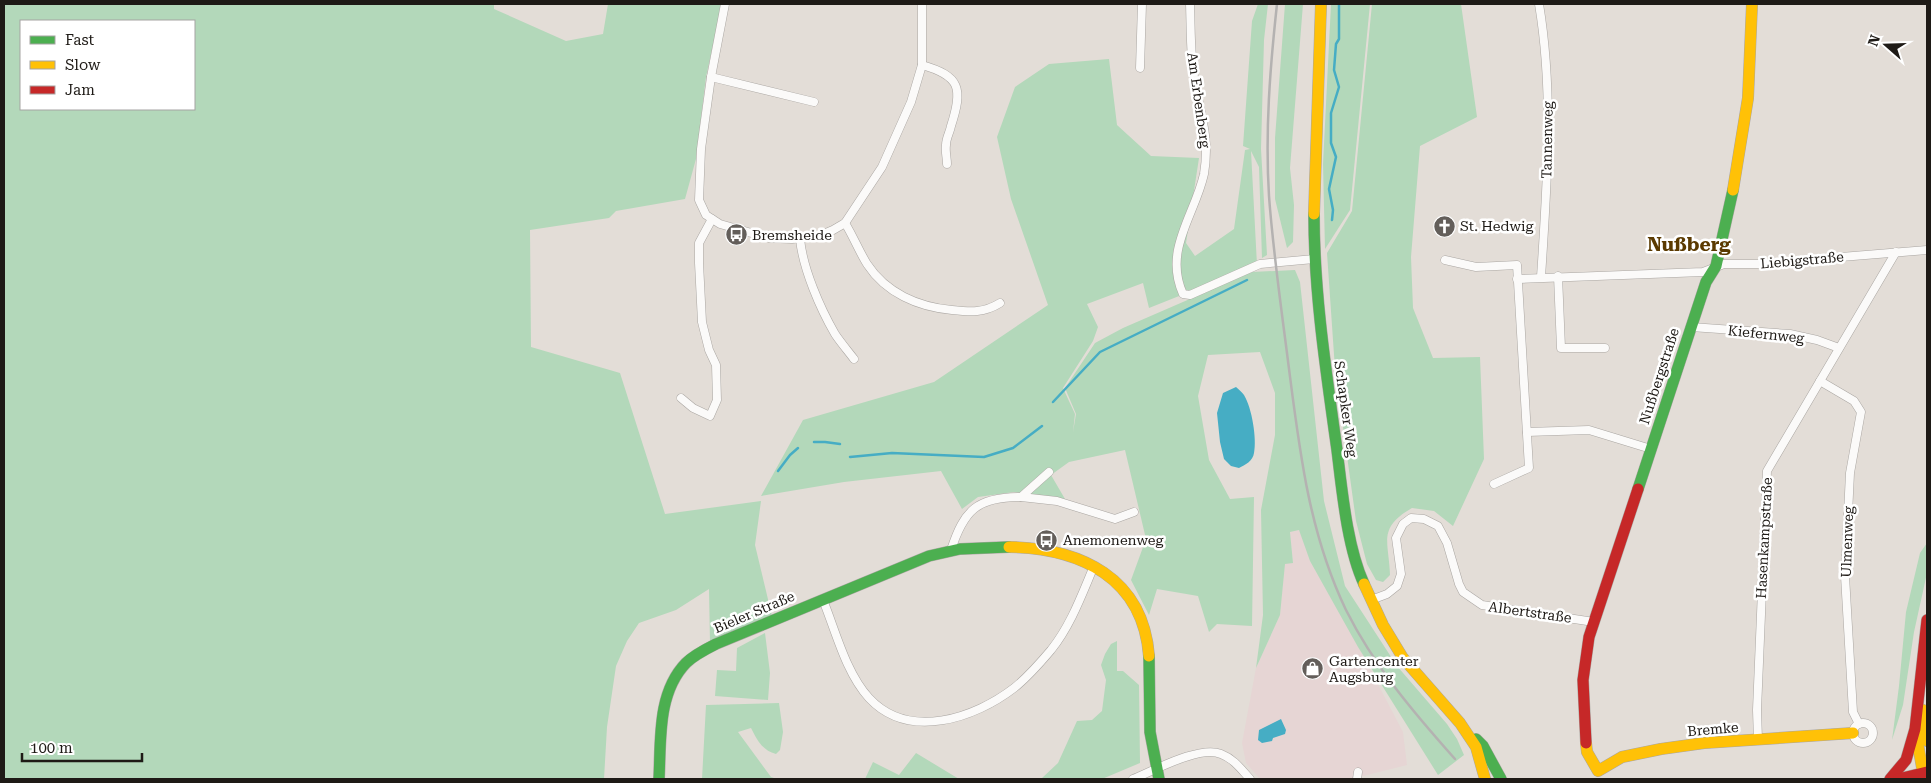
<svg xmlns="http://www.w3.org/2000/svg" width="1931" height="783" font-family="'Roboto Serif',serif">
<rect width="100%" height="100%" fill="#e3ddd7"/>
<!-- commercial -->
<polygon fill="#e6d5d4" points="1300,530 1310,561 1348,627 1403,732 1407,765 1351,779 1260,779 1246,763 1242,743 1256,668 1280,615 1285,563 1293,562 1290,532"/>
<!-- green -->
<g fill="#b3d8ba" fill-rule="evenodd">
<path d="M4,4H494V9L566,41L603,34L608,4H722L706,77L696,159L685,199L616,211L609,218L530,230L531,347L620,373L665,514L761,501L755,545L772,616L710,643L709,589L676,610L639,623L627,641L616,666L607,727L604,779H4ZM21,21H194V109H21Z"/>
<polygon points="1258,4 1268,4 1264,40 1261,149 1267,255 1262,258 1259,167 1251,151 1257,265 1149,308 1143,283 1087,304 1098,327 1093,341 1063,388 1075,414 1073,432 1076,414 1065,388 1095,343 1123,328 1252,272 1295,270 1300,282 1324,501 1345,586 1397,666 1447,724 1457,739 1464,755 1438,775 1358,647 1310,561 1299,530 1290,532 1293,563 1285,564 1280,615 1256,668 1263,615 1261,510 1275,435 1275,393 1260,352 1208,355 1198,396 1209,460 1230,499 1254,497 1252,626 1217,624 1209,632 1198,596 1157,589 1149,615 1131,580 1146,539 1125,450 1069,462 1051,475 1065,499 1014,492 978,497 962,509 941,471 844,482 761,496 803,420 934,382 1048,305 1011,199 997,137 1015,87 1049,64 1109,59 1117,125 1151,156 1199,158 1186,243 1195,256 1234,229 1245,150 1250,149 1243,146 1252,21"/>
<polygon points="1285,4 1303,4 1290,168 1294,205 1293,242 1287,248 1275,199 1275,138"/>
<polygon points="1331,4 1370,4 1350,210 1325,249 1323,164"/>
<path d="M1372,4H1461L1477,117L1420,146L1411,257L1413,308L1433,358L1480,357L1484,459L1453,526L1434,511L1412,508C1377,528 1389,542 1390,575L1383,582L1376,580L1367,564L1356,521L1335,369L1327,253L1352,211Z"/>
<polygon points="1927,543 1927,573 1914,632 1903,705 1892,740 1899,686 1906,612 1920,553"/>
<polygon points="765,633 770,673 768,700 715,696 717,670 736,671 737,648"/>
<polygon points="1117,641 1117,671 1123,671 1139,685 1140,763 1102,779 1041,779 1058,763 1077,721 1092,720 1102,711 1106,680 1101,665 1105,654 1111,644"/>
<path d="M779,703L783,732L780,750L776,754C762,750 757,740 751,728L738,732L771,777L777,779H702L706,705Z"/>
<polygon points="916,753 959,779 865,779 873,762 899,775"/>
</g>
<!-- water -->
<g fill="#46adc4">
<path d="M1236,387C1239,390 1242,392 1244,395C1252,408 1257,439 1254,453C1253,461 1245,465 1239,468L1231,466L1224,459L1220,442L1217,413L1223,393Z"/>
<polygon points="1281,719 1286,730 1285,734 1273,738 1272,741 1262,743 1258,740 1259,730"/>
</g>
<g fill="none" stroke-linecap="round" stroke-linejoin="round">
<!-- stream -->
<g stroke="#46adc4" stroke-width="2.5">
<polyline points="1332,220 1333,210 1329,189 1336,157 1331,143 1331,113 1339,87 1334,70 1336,44 1339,39 1339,4"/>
<polyline points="1053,402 1100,352 1247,280"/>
<polyline points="814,442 825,442 840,444"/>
<polyline points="850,457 892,453 984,457 1013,448 1042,426"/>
<polyline points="778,471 790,455 798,448"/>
</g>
<defs>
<g id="street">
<polyline points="725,4 711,77 701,149 699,200 706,215 720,224 769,238 792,239 819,236 833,230 845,223 882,167 911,102 922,65 922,4"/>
<path d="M1190,4C1191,30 1190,57 1195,83C1201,116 1210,139 1204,174C1195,215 1163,250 1183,294L1190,295L1260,264L1314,259"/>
<path d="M1539,4C1554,94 1547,186 1541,277"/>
<path d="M922,65C961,76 963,89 951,126C950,132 946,138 946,145C945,151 947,158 947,164"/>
<polyline points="1140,68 1142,4"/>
<polyline points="711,77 814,102"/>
<path d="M845,223C853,236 859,251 867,264C886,293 918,307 952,310C971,312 984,313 1000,303"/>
<path d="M800,239C803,269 820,308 835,334C841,343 848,351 854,359"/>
<polyline points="1445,260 1476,267 1517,265 1529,468 1494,484"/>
<polyline points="1558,276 1561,348 1605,348"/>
<polyline points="1517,279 1703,272 1724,264 1781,264 1841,257 1927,250"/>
<polyline points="1691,327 1790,334 1817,340 1839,348"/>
<polyline points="1820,381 1854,401 1861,412 1850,473 1845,576 1853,712 1859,724"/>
<polyline points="681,398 693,408 710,416 717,400 716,365 709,350 702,322 699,263 699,243 712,219"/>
<polyline points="1527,432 1589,430 1651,449"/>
<polyline points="1021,497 1057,501 1115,519 1134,512"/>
<path d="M951,550C964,510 977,497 1021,497L1049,472"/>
<path d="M823,600C836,632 846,673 869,698C909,741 975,718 1014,688C1028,677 1040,663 1051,650C1071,625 1082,594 1094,566"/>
<polyline points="1371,600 1387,594 1397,586 1401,574 1396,538 1403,524 1411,518 1424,519 1438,526 1447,543 1459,584 1463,592 1482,605 1594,622"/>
<circle cx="1863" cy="733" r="10"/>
<polyline points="1758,740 1757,710 1767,471 1896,252"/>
<path d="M1133,779C1153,771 1200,745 1221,754C1234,759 1241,769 1250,779"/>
<polyline points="1357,779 1358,772"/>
</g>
<g id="fast">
<path d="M1314,214C1314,293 1326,371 1337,450C1342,490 1347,547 1364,584"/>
<polyline points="1638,489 1706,282 1716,266 1733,190"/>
<polyline points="1149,656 1150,732 1159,779"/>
<polyline points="1476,739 1483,746 1501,779"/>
<path d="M659,779C661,740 657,693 686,663C694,655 706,649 716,644L929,556L960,549L1009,547"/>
</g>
<g id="slow">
<polyline points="1733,190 1748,98 1752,4"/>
<polyline points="1314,214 1321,4"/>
<path d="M1009,547C1081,548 1143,578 1149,656"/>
<polyline points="1364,584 1383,625 1403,658 1460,723 1476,747 1485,779"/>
<polyline points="1923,710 1927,741"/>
<polyline points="1916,733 1924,779"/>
<polyline points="1586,743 1587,752 1598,771 1622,757 1661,749 1704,743 1853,733"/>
</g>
<g id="jam">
<polyline points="1586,743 1583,680 1589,637 1638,489"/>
<polyline points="1890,779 1906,760 1915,729 1927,620"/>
<polyline points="1898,779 1927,772"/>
</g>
</defs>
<!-- street casing -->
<use href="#street" stroke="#aaa6a2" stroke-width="9"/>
<!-- fast casing -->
<use href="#fast" stroke="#aaa6a2" stroke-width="12"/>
<!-- slow casing -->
<use href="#slow" stroke="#aaa6a2" stroke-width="12"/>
<!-- jam casing -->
<use href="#jam" stroke="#aaa6a2" stroke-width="12"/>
<!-- street -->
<use href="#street" stroke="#fbfaf9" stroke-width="8"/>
<!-- fast -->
<use href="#fast" stroke="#4caf50" stroke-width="11"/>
<!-- slow -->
<use href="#slow" stroke="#ffc107" stroke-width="11"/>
<!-- jam -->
<use href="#jam" stroke="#c62828" stroke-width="11"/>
<!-- rail -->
<path stroke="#b4b2b1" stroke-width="2.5" d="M1277,4C1270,68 1265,131 1269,196C1273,251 1281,306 1288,361C1299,446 1308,531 1346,610C1374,666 1414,713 1455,759"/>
</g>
<!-- icons -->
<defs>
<symbol id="church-disc" viewBox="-11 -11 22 22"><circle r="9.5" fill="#635e5a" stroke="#fff"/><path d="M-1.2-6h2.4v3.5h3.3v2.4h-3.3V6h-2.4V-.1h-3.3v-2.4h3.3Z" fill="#fff"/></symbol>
<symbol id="bus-disc" viewBox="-11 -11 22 22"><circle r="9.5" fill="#635e5a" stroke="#fff"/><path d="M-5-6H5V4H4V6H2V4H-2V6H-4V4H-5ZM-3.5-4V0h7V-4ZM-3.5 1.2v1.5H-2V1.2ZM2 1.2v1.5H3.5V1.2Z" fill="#fff"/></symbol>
<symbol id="shop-disc" viewBox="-11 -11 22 22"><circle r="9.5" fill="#635e5a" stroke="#fff"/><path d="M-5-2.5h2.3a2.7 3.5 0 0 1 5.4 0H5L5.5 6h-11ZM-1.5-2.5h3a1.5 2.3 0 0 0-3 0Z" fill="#fff"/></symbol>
</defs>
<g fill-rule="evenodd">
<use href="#church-disc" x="1432" y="214" width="25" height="25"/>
<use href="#bus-disc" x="724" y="222" width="25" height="25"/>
<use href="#bus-disc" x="1034" y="528" width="25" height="25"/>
<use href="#shop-disc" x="1300" y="656" width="25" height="25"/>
</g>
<g text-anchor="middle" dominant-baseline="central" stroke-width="5" stroke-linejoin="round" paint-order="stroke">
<!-- street labels -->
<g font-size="14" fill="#1e1a16" stroke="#fff">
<text transform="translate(1199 100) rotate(82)">Am Erbenberg</text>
<text transform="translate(1547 140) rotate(-89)">Tannenweg</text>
<text transform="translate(1802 260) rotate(-5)">Liebigstraße</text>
<text transform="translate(1766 334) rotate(6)">Kiefernweg</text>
<text transform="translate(1659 376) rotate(-72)">Nußbergstraße</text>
<text transform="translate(1346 409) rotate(82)">Schapker Weg</text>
<text transform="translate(1764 538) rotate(-87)">Hasenkampstraße</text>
<text transform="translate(1847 542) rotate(-88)">Ulmenweg</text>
<text transform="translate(754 612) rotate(-23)">Bieler Straße</text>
<text transform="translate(1530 612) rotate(8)">Albertstraße</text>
<text transform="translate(1713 729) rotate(-5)">Bremke</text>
</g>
<!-- poi labels -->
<g font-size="14" fill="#1e1a16" stroke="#fff" text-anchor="start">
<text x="1460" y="226">St. Hedwig</text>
<text x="752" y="235">Bremsheide</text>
<text x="1063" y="540">Anemonenweg</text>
<text x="1329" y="661">Gartencenter<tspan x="1329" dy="16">Augsburg</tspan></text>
</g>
<!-- district labels -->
<g font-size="19" font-weight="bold" fill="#5b3a01" stroke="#fff">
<text x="1689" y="244">Nußberg</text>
</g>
</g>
<!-- border -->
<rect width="1931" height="783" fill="none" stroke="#1e1a16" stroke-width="10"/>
<!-- legend -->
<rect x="20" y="20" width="175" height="90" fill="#ffffff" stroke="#a5a3a2"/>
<rect x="30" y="36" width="25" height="8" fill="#4caf50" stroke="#a5a3a2"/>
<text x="65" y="45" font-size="15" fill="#1e1a16">Fast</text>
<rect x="30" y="61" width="25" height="8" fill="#ffc107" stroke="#a5a3a2"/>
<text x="65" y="70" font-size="15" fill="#1e1a16">Slow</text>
<rect x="30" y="86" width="25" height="8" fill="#c62828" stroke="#a5a3a2"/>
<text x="65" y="95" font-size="15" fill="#1e1a16">Jam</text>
<!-- north arrow -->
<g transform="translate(1886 45) rotate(290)" stroke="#ffffff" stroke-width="4" paint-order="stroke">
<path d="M0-4L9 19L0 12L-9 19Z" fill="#1e1a16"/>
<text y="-8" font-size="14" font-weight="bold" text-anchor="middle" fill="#1e1a16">N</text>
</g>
<!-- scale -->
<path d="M22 753v8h120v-8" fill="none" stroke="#1e1a16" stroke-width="2.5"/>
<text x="30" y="753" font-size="15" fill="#1e1a16" stroke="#ffffff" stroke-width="4" paint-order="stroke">100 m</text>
</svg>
